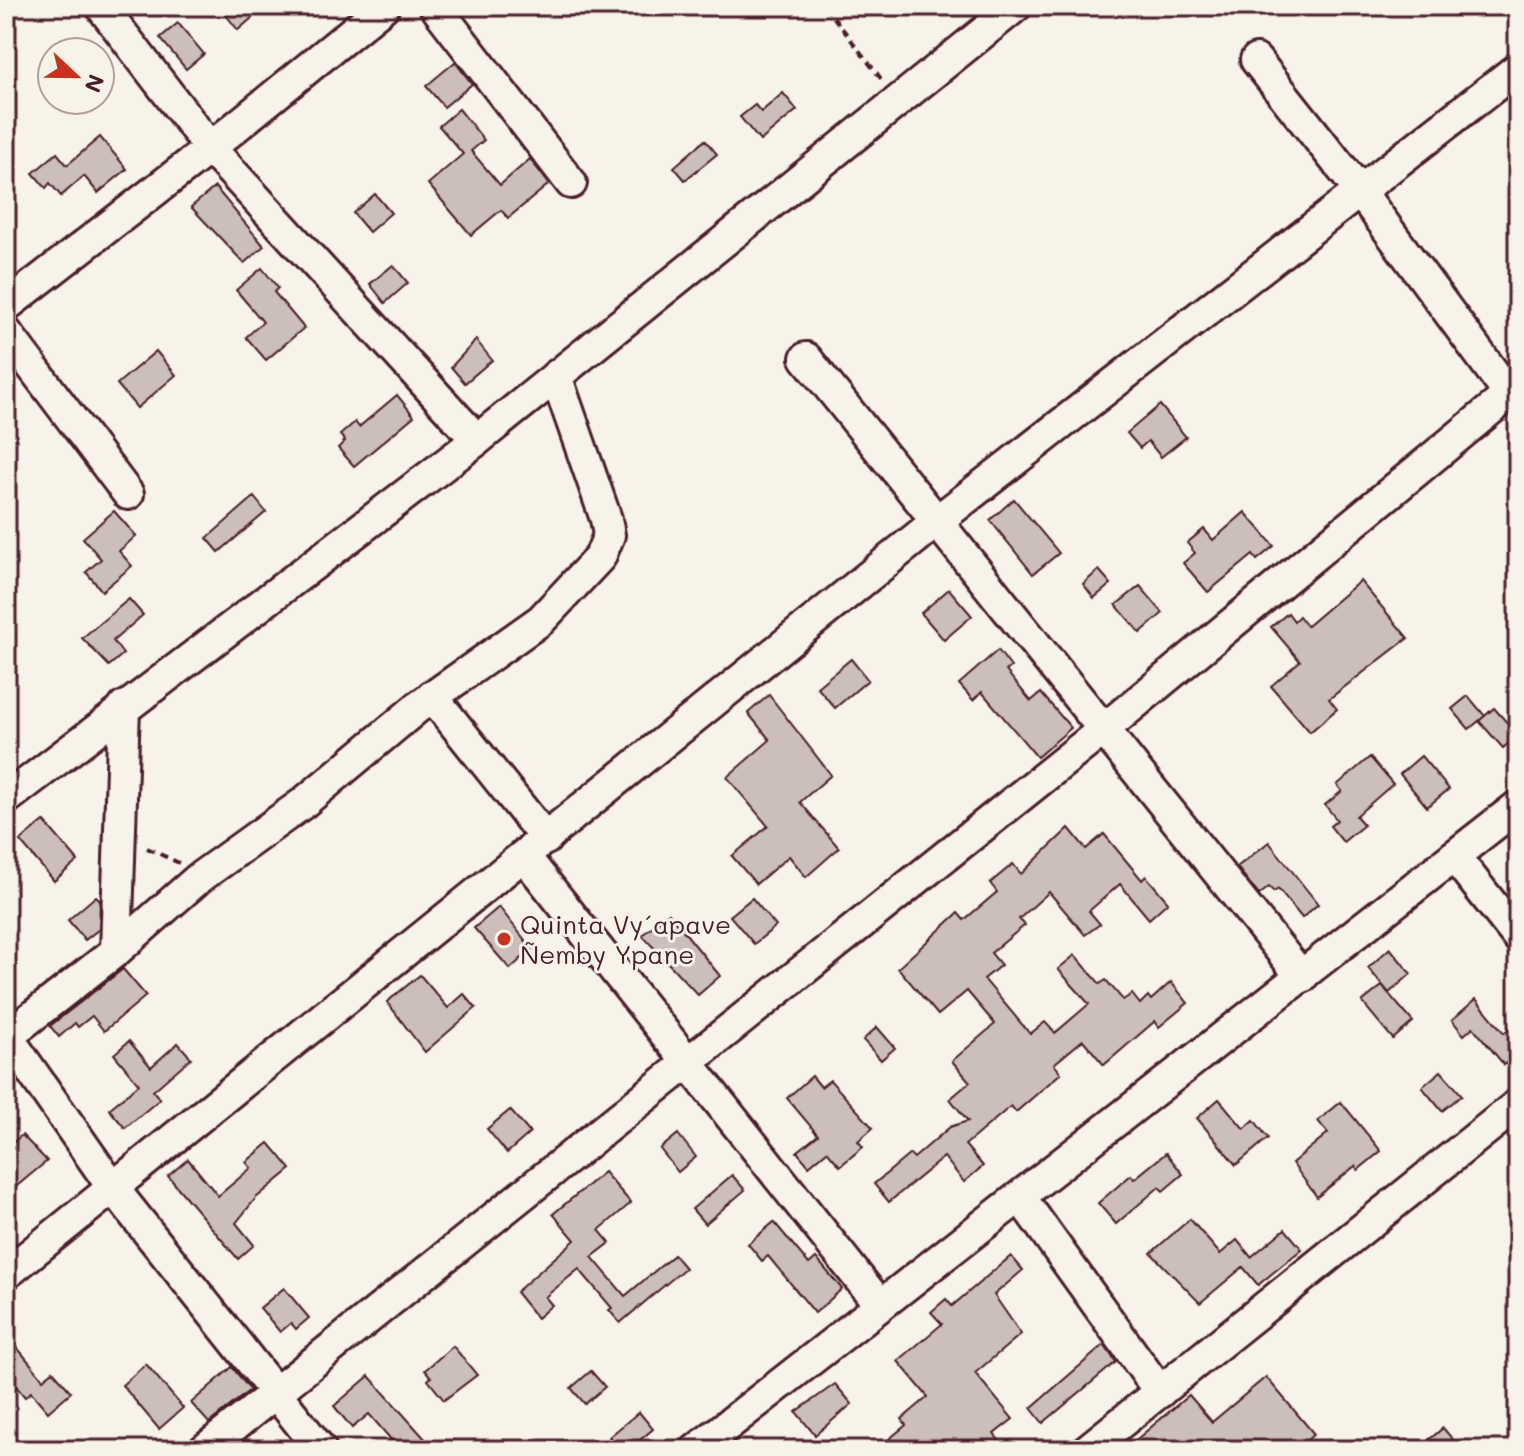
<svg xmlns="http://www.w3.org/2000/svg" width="1524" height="1456" font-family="Mali,sans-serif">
<rect width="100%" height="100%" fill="#f7f3e8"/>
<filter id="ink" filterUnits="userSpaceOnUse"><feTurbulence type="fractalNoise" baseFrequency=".0125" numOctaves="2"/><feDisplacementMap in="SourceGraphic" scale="16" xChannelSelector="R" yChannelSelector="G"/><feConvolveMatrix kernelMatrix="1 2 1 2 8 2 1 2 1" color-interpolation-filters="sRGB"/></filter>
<g filter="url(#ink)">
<!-- building -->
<g fill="#ccbfb9" stroke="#4a1f2b" stroke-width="2">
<polygon points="237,6 266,6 238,30 226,15"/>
<polygon points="178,23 204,54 186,69 160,38"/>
<polygon points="455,62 472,84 444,107 426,86"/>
<polygon points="783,93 797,110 760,141 740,117 755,105 761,112"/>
<polygon points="459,109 484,140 471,151 500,185 530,159 549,184 508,218 501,210 471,235 428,184 463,154 439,126"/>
<polygon points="100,137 127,169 98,193 84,176 61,196 50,183 46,188 33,173 57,153 67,165"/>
<polygon points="705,140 717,154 685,180 674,167"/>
<polygon points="215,187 264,246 244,263 191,207"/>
<polygon points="375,194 391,213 369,232 353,213"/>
<polygon points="393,265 408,283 385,303 370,284"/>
<polygon points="262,268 278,288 274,292 304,328 266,360 246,337 263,322 236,290"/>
<polygon points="476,340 492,360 465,383 451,367"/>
<polygon points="156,351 176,375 137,408 117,384"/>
<polygon points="397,395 414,416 354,466 338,448 345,441 340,435 355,422 359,427"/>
<polygon points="1160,405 1186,437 1161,457 1148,441 1140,448 1127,433"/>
<polygon points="254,497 266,512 219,552 207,538"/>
<polygon points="1014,499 1059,553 1033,574 990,520"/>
<polygon points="114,511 136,536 119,551 132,566 102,591 86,572 101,559 83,538"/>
<polygon points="1245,512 1274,546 1257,560 1253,555 1208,592 1183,563 1195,553 1187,543 1204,529 1213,540"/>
<polygon points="1099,570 1111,584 1094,598 1083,584"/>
<polygon points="1360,581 1408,638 1329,699 1337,709 1310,732 1271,686 1300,661 1271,627 1288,613 1294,621 1299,616 1307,626"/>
<polygon points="1140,586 1163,613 1140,633 1116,605"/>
<polygon points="949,589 972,616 944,640 921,613"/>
<polygon points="129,599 143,615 113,641 123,654 109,666 82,638"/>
<polygon points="998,650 1011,667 1006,671 1031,701 1041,693 1071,728 1037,757 982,692 973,700 959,684"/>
<polygon points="851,659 868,680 835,708 817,687"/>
<polygon points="769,695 831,775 800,802 839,848 806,877 789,856 756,884 732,856 768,826 727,777 770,740 748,713"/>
<polygon points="1468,696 1485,716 1469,729 1452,709"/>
<polygon points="1494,708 1518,735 1503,748 1479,721"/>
<polygon points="1421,756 1449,789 1427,807 1400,774"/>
<polygon points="1370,757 1393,784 1356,816 1364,825 1343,842 1330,826 1337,820 1325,805 1342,791 1337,785"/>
<polygon points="44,821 78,861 54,881 20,841"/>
<polygon points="1069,828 1086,849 1104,834 1142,880 1146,876 1168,902 1149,919 1120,884 1089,911 1100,924 1085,935 1049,892 1019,919 1025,925 991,953 1001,965 984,979 1030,1034 1045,1022 1055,1033 1089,1004 1058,969 1075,955 1100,984 1106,980 1123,1000 1132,994 1140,1004 1148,996 1151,1000 1171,982 1188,1003 1159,1027 1155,1021 1104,1065 1083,1040 1054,1064 1061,1073 1016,1112 1011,1106 965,1145 983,1166 964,1182 944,1157 889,1202 874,1184 910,1154 914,1158 950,1127 968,1121 950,1099 970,1082 952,1061 995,1024 967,991 938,1015 898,968 958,913 964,920 997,892 990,883 1013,864 1021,874"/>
<polygon points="1269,842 1318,904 1302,918 1278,889 1274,892 1269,887 1259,895 1237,867"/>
<polygon points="96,896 100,900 99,929 85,940 68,920"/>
<polygon points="752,898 776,926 754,944 730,916"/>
<polygon points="499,907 532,949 510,969 474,928"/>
<polygon points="669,913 720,976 698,995 642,935"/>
<polygon points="1390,948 1411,974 1389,993 1368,968"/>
<polygon points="123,969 146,996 104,1031 92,1016 78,1027 75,1023 59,1037 50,1026"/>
<polygon points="420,975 448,1008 464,994 476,1008 425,1052 387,1002"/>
<polygon points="1382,986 1413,1022 1393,1039 1362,1002"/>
<polygon points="1476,999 1504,1033 1518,1021 1518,1053 1504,1065 1473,1027 1464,1035 1452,1020"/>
<polygon points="877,1027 895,1048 881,1060 863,1040"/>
<polygon points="129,1041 151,1067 178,1043 191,1058 153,1091 160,1099 125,1128 109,1109 139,1084 114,1054"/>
<polygon points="1441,1071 1462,1095 1442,1111 1422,1087"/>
<polygon points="812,1076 821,1087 830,1080 873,1128 858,1141 863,1147 840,1166 827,1151 809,1166 797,1152 818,1135 787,1098"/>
<polygon points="1219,1099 1244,1129 1254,1120 1268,1138 1236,1165 1197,1118"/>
<polygon points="1341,1102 1381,1151 1358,1170 1355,1166 1317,1197 1292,1163 1328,1133 1318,1121"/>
<polygon points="510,1110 530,1133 507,1153 487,1129"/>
<polygon points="678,1134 696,1157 678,1172 660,1149"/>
<polygon points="22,1135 47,1161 6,1195 6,1148"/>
<polygon points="269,1143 291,1169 256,1198 236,1223 254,1245 238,1259 168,1176 188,1159 218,1196 251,1168 246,1162"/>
<polygon points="1166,1153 1183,1174 1163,1191 1159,1187 1116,1224 1098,1203 1131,1175 1134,1179"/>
<polygon points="604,1172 631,1203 599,1230 610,1243 592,1257 625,1296 674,1255 685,1268 620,1323 609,1310 612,1308 579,1269 545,1297 552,1305 537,1318 516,1292 575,1240 553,1214"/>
<polygon points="732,1175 745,1190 705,1224 692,1209"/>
<polygon points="1190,1219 1220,1254 1237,1240 1251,1257 1285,1229 1302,1249 1258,1285 1243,1267 1200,1303 1151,1253"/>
<polygon points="774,1222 809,1264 816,1258 842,1289 815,1313 768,1256 762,1261 748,1244"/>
<polygon points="1011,1256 1023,1270 994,1295 1021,1334 975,1373 1013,1419 994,1434 1007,1450 876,1450 906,1425 902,1419 928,1397 898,1361 942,1324 931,1312 946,1299 952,1306"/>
<polygon points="284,1288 309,1318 296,1329 291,1323 280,1332 260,1308"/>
<polygon points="6,1334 43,1379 53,1371 71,1392 48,1412 31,1392 25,1397 6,1374"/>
<polygon points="1104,1345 1116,1362 1043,1423 1031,1408"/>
<polygon points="453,1346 477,1375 444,1400 428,1380 431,1377 425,1370"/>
<polygon points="146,1364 183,1408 159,1429 122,1385"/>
<polygon points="232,1367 250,1390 209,1423 191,1403"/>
<polygon points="591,1371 605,1387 585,1404 571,1388"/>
<polygon points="369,1376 426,1440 414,1450 400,1450 369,1414 352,1428 334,1406"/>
<polygon points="1266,1377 1314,1434 1296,1450 1124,1450 1189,1395 1212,1422"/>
<polygon points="835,1384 852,1404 815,1435 796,1412"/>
<polygon points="639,1412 653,1429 628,1450 620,1450 609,1437"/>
<polygon points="1443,1428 1455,1442 1445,1450 1417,1450"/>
</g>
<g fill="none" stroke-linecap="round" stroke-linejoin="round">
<defs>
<g id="minor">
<polyline points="101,6 210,148 477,440"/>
<polyline points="435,6 571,183"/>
<polyline points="1256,60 1359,190 1509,394"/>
<polyline points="6,306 210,148 384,6"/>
<polyline points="6,332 128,494"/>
<polyline points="806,358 1302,977"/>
<polyline points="432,696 546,839"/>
<polyline points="6,799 477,440 1016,6"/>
<polyline points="1454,856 1518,937"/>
<polyline points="525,857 880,1305"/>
<polyline points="116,951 124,707"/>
<polyline points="7,1036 113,1188 321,1450"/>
<polyline points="6,1037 116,951 199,878 302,804 418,707 541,620 600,557 609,535 606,519 556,376"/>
<polyline points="1021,1198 1160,1392"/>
<polyline points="6,1274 937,521 1518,68"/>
<polyline points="204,1450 1103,730 1518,387"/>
<polyline points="696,1450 1518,806"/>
<polyline points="1087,1450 1518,1104"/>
</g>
</defs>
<!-- minor casing -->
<use href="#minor" stroke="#4a1f2b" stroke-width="36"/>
<!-- path -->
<g stroke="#4a1f2b" stroke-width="4" stroke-dasharray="8 6" stroke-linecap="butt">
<polyline points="825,6 882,80"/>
<polyline points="147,848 179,863"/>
</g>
<!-- minor -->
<use href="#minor" stroke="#f7f3e8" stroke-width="30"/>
</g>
</g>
<!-- markers -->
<circle fill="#c8321e" stroke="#f7f3e8" stroke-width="3" cx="504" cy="939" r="8"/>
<g text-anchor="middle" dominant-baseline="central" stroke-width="6" stroke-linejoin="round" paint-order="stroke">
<!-- poi labels -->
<g font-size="26" fill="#4a1f2b" stroke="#f7f3e8" text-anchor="start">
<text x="520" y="924">Quinta Vy´apave<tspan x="520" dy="30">Ñemby Ypane</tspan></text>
</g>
</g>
<!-- margin -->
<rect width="1524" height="1456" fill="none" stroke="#f7f3e8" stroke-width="32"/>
<rect x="16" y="16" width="1492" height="1424" fill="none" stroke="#4a1f2b" stroke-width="3" filter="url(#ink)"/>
<!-- north arrow -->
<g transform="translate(76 76) rotate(112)"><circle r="38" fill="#f7f3e8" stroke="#b29e9c" stroke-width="2"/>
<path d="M0-6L14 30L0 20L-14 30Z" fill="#c8321e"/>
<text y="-12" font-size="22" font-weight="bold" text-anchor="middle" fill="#4a1f2b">N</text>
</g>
</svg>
